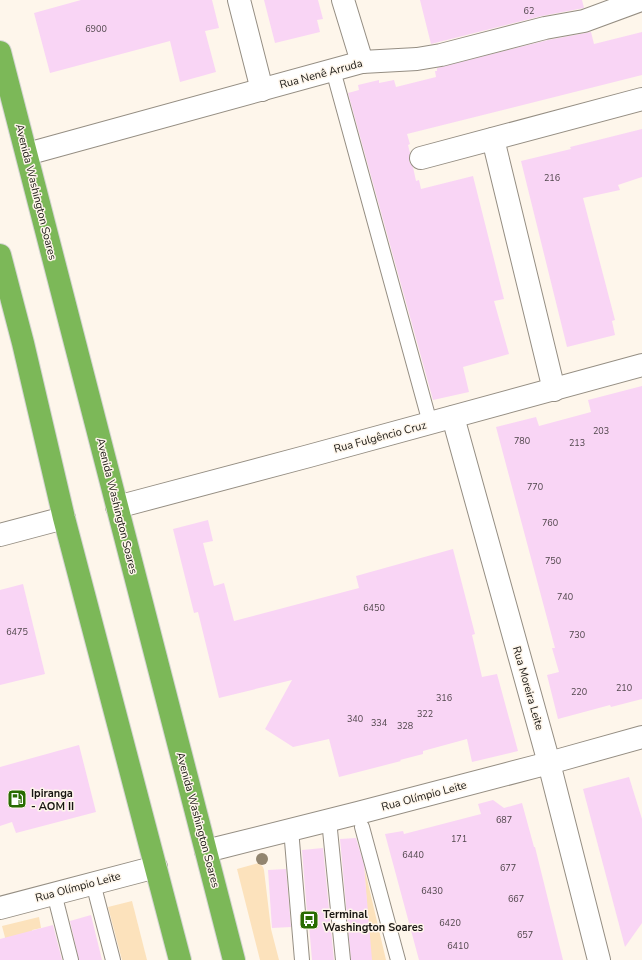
<svg xmlns="http://www.w3.org/2000/svg" width="642" height="960" font-family="'Nunito Sans',sans-serif">
<rect width="100%" height="100%" fill="#fef6eb"/>
<!-- green -->
<g fill="#fce2bc">
<polygon points="259,863 263,867 264,870 271,929 279,960 260,960 237,869"/>
<polygon points="364,866 386,960 371,960"/>
<polygon points="132,901 147,960 122,960 108,907"/>
<polygon points="39,917 41,928 32,930 40,960 11,960 2,926"/>
</g>
<!-- building -->
<g fill="#f9d5f5">
<polygon points="81,0 212,0 219,28 205,31 216,72 180,82 170,41 50,73 34,13"/>
<polygon points="264,0 318,0 323,19 317,20 320,32 275,43"/>
<polygon points="420,0 582,0 584,8 542,16 431,44"/>
<polygon points="591,32 594,44 642,32 642,75 407,134 410,144 408,145 410,153 409,161 413,167 416,181 419,180 421,189 473,176 504,299 494,301 509,354 463,367 469,392 433,400 348,93 359,90 358,85 379,80 379,83 394,80 396,87 436,77 435,71 437,71 437,68 548,40"/>
<polygon points="642,129 642,177 618,185 620,190 583,198 615,320 612,321 615,335 567,347 521,161 571,149 570,147"/>
<polygon points="642,386 642,699 611,707 610,705 558,719 547,675 559,672 552,648 555,648 496,427 536,417 539,426 591,412 588,400"/>
<polygon points="208,520 213,541 203,543 214,586 224,583 234,621 359,588 356,576 453,549 475,634 472,635 482,677 497,674 518,751 472,762 467,739 423,751 423,754 400,760 401,761 339,777 329,739 293,747 265,729 292,680 219,698 198,612 194,613 173,529"/>
<polygon points="23,584 45,674 0,685 0,590"/>
<polygon points="79,745 96,812 16,833 12,822 0,826 0,767"/>
<polygon points="629,777 642,819 642,923 625,947 583,789"/>
<polygon points="493,800 504,808 522,803 534,847 535,847 563,960 419,960 385,834 403,831 404,834 481,814 478,804"/>
<polygon points="356,838 364,865 372,960 351,960 340,839"/>
<polygon points="323,848 334,960 312,960 309,925 308,925 302,850"/>
<polygon points="286,869 291,927 272,928 268,870"/>
<polygon points="91,915 102,960 79,960 70,921"/>
<polygon points="53,925 62,960 0,960 0,939"/>
</g>
<g fill="none" stroke-linecap="round" stroke-linejoin="round">
<defs>
<g id="service">
<polyline points="333,70 430,423"/>
<polyline points="329,820 343,960"/>
<polyline points="362,827 398,960"/>
<polyline points="291,829 302,960"/>
<polyline points="93,883 113,960"/>
<polyline points="54,893 71,960"/>
</g>
<g id="minor">
<polyline points="239,0 262,90"/>
<polyline points="343,0 362,62"/>
<polyline points="493,139 554,390"/>
<polyline points="27,154 362,62 417,59 441,55 545,28 584,21 641,0"/>
<polyline points="421,158 642,99"/>
<polyline points="453,417 549,763 599,960"/>
<polyline points="117,507 309,456 642,365"/>
<polyline points="0,535 64,518"/>
<polyline points="206,851 358,813 549,763 642,737"/>
<polyline points="0,908 156,867"/>
</g>
<g id="trunk">
<polyline points="0,52 234,960"/>
<polyline points="0,255 23,343 64,518 180,960"/>
</g>
</defs>
<!-- service casing -->
<use href="#service" stroke="#958e83" stroke-width="16"/>
<!-- minor casing -->
<use href="#minor" stroke="#958e83" stroke-width="24"/>
<!-- trunk casing -->
<use href="#trunk" stroke="#d5d5d4" stroke-width="24"/>
<!-- service -->
<use href="#service" stroke="#fff" stroke-width="14"/>
<!-- minor -->
<use href="#minor" stroke="#fff" stroke-width="22"/>
<!-- trunk -->
<use href="#trunk" stroke="#7cb858" stroke-width="22"/>
</g>
<!-- trees -->
<circle fill="#92856f" cx="262" cy="859" r="6"/>
<!-- icons -->
<defs>
<symbol id="fuel-square" viewBox="-11 -11 22 22"><rect x="-9" y="-9" width="18" height="18" rx="4" fill="#286b01" stroke="#fef6eb"/><path d="M-5.5-6h7V0h2V4h1.3V-2.5L3-4.5l.8-.8L6-3V5H2.5V1h-1V6h-7ZM-4.2-4.7v3.2H.2V-4.7Z" fill="#fff"/></symbol>
<symbol id="bus-square" viewBox="-11 -11 22 22"><rect x="-9" y="-9" width="18" height="18" rx="4" fill="#286b01" stroke="#fef6eb"/><path d="M-5-6H5V4H4V6H2V4H-2V6H-4V4H-5ZM-3.5-4V0h7V-4ZM-3.5 1.2v1.5H-2V1.2ZM2 1.2v1.5H3.5V1.2Z" fill="#fff"/></symbol>
</defs>
<g fill-rule="evenodd">
<use href="#fuel-square" x="6" y="788" width="22" height="22"/>
<use href="#bus-square" x="298" y="909" width="22" height="22"/>
</g>
<g text-anchor="middle" dominant-baseline="central" stroke-width="3" stroke-linejoin="round" paint-order="stroke">
<!-- number labels -->
<g font-size="9" fill="#50464b">
<text x="529" y="11">62</text>
<text x="96" y="29">6900</text>
<text x="552" y="178">216</text>
<text x="601" y="431">203</text>
<text x="522" y="441">780</text>
<text x="577" y="443">213</text>
<text x="535" y="487">770</text>
<text x="550" y="523">760</text>
<text x="553" y="561">750</text>
<text x="565" y="597">740</text>
<text x="374" y="608">6450</text>
<text x="17" y="632">6475</text>
<text x="577" y="635">730</text>
<text x="624" y="688">210</text>
<text x="579" y="692">220</text>
<text x="444" y="698">316</text>
<text x="425" y="714">322</text>
<text x="355" y="719">340</text>
<text x="379" y="723">334</text>
<text x="405" y="726">328</text>
<text x="504" y="820">687</text>
<text x="459" y="839">171</text>
<text x="413" y="855">6440</text>
<text x="508" y="868">677</text>
<text x="432" y="891">6430</text>
<text x="516" y="899">667</text>
<text x="450" y="923">6420</text>
<text x="525" y="935">657</text>
<text x="458" y="946">6410</text>
</g>
<!-- street labels -->
<g font-size="11" fill="#181612" stroke="#fef6eb">
<text transform="translate(321 74) rotate(-15)">Rua Nenê Arruda</text>
<text transform="translate(36 192) rotate(76)">Avenida Washington Soares</text>
<text transform="translate(380 437) rotate(-15)">Rua Fulgêncio Cruz</text>
<text transform="translate(117 506) rotate(76)">Avenida Washington Soares</text>
<text transform="translate(528 688) rotate(74)">Rua Moreira Leite</text>
<text transform="translate(424 796) rotate(-15)">Rua Olímpio Leite</text>
<text transform="translate(198 820) rotate(75)">Avenida Washington Soares</text>
<text transform="translate(78 887) rotate(-15)">Rua Olímpio Leite</text>
</g>
<!-- poi labels -->
<g font-size="11" font-weight="bold" fill="#181612" stroke="#fef6eb" text-anchor="start">
<text x="31" y="793">Ipiranga<tspan x="31" dy="13">- AOM II</tspan></text>
<text x="323" y="914">Terminal<tspan x="323" dy="13">Washington Soares</tspan></text>
</g>
</g>
</svg>
